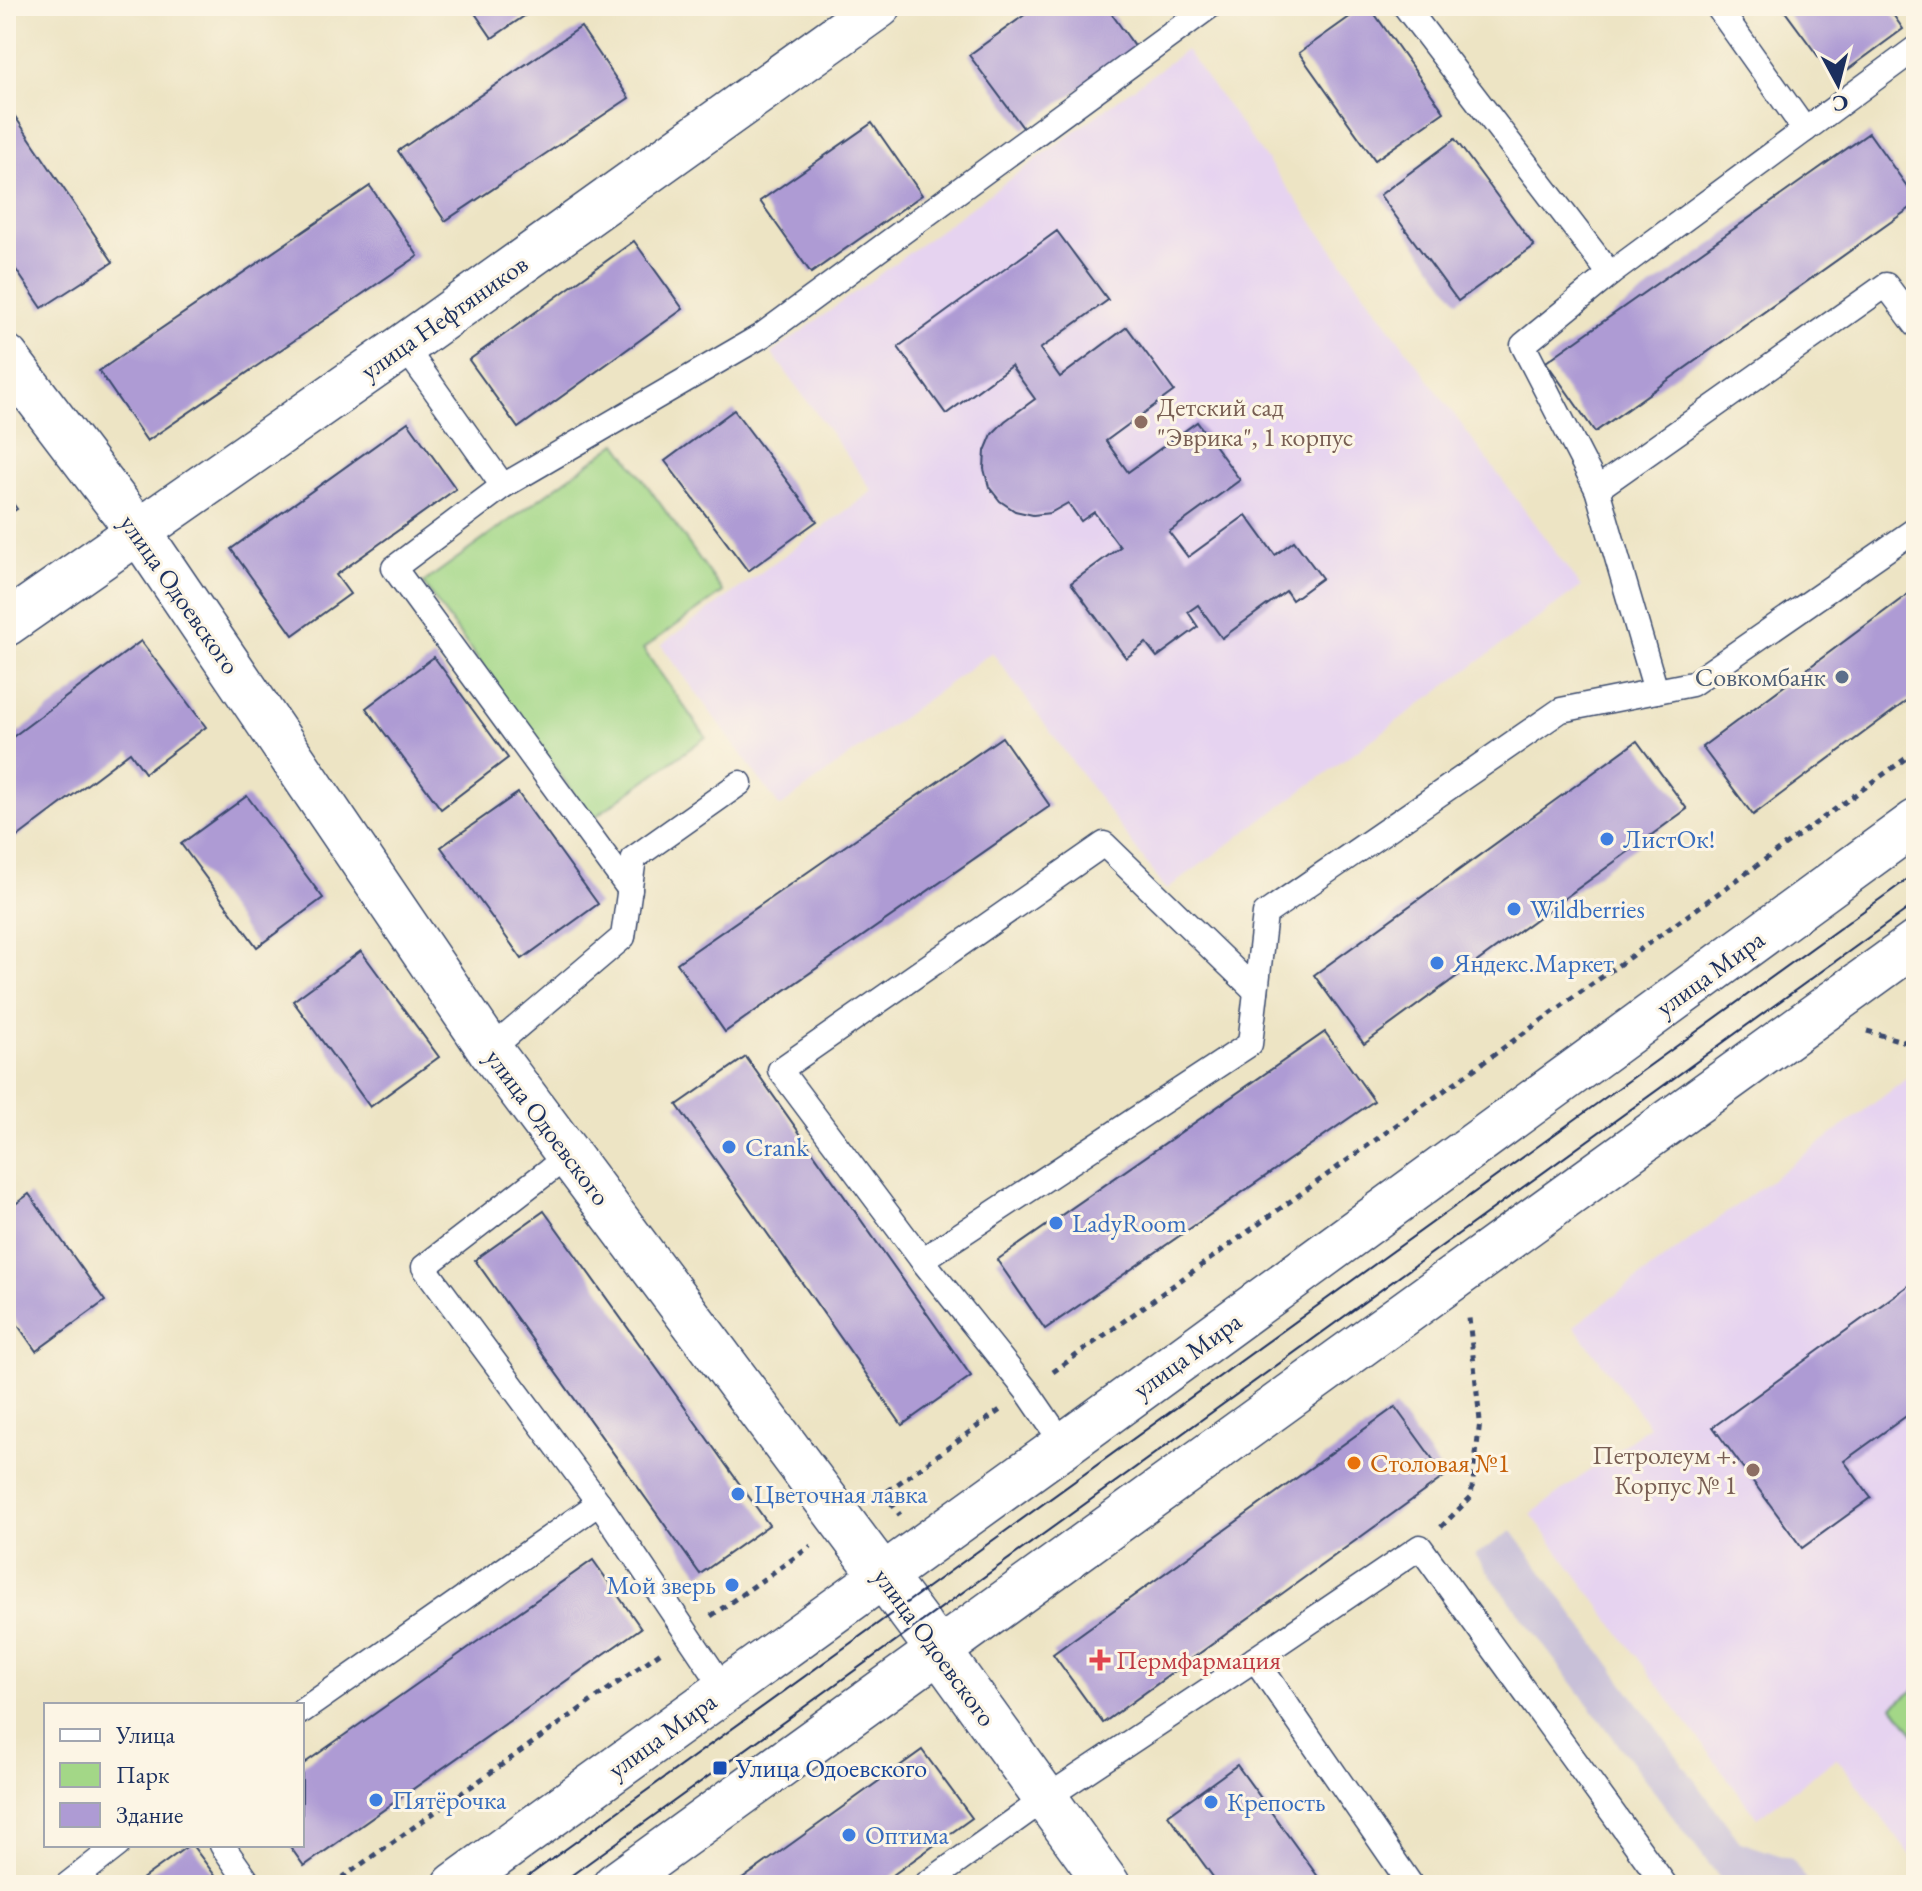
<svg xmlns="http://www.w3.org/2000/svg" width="1922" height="1891" font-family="'EB Garamond',serif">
<rect width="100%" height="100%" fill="#fcf5e5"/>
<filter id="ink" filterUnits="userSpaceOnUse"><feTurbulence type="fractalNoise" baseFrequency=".0125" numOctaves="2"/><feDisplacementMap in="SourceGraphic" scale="16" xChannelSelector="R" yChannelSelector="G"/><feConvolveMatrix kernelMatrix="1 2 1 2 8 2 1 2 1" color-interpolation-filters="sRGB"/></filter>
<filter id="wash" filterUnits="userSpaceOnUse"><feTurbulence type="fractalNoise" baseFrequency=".006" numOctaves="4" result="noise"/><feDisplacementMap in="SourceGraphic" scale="32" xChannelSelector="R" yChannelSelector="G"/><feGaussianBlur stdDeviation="1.8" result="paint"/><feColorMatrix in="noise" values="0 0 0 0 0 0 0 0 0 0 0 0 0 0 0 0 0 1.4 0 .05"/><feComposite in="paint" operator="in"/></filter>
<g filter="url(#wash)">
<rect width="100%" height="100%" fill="#ede4c4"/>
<!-- built -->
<g fill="#e6d3f0">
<polygon points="1186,50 1581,587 1166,890 992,652 780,807 661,645 873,491 772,353"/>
<polygon points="1916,1072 1916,1863 1837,1758 1757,1818 1531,1514 1649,1426 1574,1326"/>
</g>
<!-- industrial -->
<polygon fill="#c8c0d8" points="1512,1531 1740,1842 1791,1859 1811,1885 1725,1885 1475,1555"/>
<!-- green -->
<g fill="#a3d787" stroke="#5f8372" stroke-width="2">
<polygon points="617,443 723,592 643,649 706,737 592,819 423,583"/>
<polygon points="1916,1688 1916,1736 1893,1706"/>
</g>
<g id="blocks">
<!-- building -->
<g fill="#ae9bd4">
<polygon points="470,6 539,6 492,38"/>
<polygon points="1037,6 1106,6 1136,48 1024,129 969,55"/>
<polygon points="1365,6 1369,6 1444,112 1375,160 1299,53"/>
<polygon points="1781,6 1887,6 1903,29 1835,79"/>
<polygon points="581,27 629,98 445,221 398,151"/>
<polygon points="14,115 113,262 42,308 6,255 6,121"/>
<polygon points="872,123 922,195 811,273 760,201"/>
<polygon points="1869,133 1916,199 1916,204 1595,432 1546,362"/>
<polygon points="1455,139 1534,246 1458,301 1380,195"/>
<polygon points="370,186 418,256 147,441 99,371"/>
<polygon points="1057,231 1108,300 1040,349 1060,377 1127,327 1174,391 1106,441 1128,472 1197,422 1240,480 1169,532 1188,557 1246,515 1275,555 1294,541 1322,578 1292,600 1286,591 1222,638 1198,605 1188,612 1198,627 1157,657 1146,643 1126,658 1071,583 1120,547 1094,512 1081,521 1068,503 1050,513 1033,515 1015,511 1000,501 989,487 984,469 985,451 992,434 1005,421 1035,399 1011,366 946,414 898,347"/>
<polygon points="634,241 683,309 518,428 469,360"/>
<polygon points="734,410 817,521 748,571 665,461"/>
<polygon points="408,422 456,489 336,575 350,594 293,635 231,549"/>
<polygon points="6,494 17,509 6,516"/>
<polygon points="1916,588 1916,694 1753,815 1702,747"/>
<polygon points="141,641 206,727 145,773 130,752 12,841 6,834 6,742"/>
<polygon points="434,657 508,758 441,809 366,708"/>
<polygon points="1002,737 1050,806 725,1032 677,963"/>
<polygon points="1637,741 1687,809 1364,1044 1314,975"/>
<polygon points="518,793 598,904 522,959 441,847"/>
<polygon points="247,796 323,898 257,947 181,844"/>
<polygon points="361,951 439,1057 370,1107 293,1001"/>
<polygon points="1325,1032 1374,1101 1045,1329 997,1260"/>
<polygon points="746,1057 971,1376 902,1425 677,1105"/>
<polygon points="29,1194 105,1301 36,1351 6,1308 6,1211"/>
<polygon points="544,1211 769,1525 700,1574 475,1260"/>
<polygon points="1916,1280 1916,1409 1844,1461 1871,1498 1802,1548 1713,1427"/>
<polygon points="1395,1407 1445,1476 1103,1723 1053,1654"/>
<polygon points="593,1560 641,1628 304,1866 289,1845 302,1845 302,1765"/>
<polygon points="922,1750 972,1818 879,1885 734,1885"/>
<polygon points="1237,1765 1324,1885 1219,1885 1168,1815"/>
<polygon points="189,1845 192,1845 222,1885 134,1885"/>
</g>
</g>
</g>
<g filter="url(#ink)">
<use href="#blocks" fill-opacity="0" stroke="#3a4a6d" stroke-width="2"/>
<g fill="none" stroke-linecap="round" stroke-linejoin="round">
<defs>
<g id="lane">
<polyline points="1405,6 1610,274"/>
<polyline points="1717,6 1805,130"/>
<polyline points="404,346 503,486 761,336 1210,6"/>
<polyline points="503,486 394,568 630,890"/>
<polyline points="1597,489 1523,345 1610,274 1916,48"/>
<polyline points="1656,691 1597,489 1886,285 1916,325"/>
<polyline points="490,1050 623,937 634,858 740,783"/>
<polyline points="569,1155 424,1267 599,1503"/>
<polyline points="922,1260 780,1070 1104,844 1256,991"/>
<polyline points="1064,1445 1027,1391 922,1260 1250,1044 1265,914 1561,710 1692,684 1916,529"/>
<polyline points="1255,1659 1420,1547 1665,1885"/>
<polyline points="302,1711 599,1503 725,1690"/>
<polyline points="222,1845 250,1885"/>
<polyline points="67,1885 118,1845"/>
<polyline points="925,1885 1046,1798 1255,1659 1411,1885"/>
</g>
<g id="street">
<polyline points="6,624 404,346 879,6"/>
<polyline points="939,1651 1108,1885"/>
</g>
<g id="secondary">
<polyline points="6,357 139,532 490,1050 939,1651"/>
<polyline points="455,1885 1064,1445 1916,822"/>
<polyline points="615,1885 1916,943"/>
</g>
</defs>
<!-- lane casing -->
<use href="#lane" stroke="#3a4a6d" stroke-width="27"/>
<!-- street casing -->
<use href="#street" stroke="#3a4a6d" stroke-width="47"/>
<!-- secondary casing -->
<use href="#secondary" stroke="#3a4a6d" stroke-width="47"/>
<!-- path -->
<g stroke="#3a4a6d" stroke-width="5" stroke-dasharray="6 6" stroke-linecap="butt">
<polyline points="1867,1031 1916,1045"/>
<polyline points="1053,1372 1916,751"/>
<polyline points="884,1493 900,1515"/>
<polyline points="878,1498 1003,1408"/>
<polyline points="1441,1527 1471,1497 1480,1421 1469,1318"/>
<polyline points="711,1616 811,1546"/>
<polyline points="332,1885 661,1652"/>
</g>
<!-- lane -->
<use href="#lane" stroke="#fff" stroke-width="24"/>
<!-- street -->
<use href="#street" stroke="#fff" stroke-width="44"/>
<!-- secondary -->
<use href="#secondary" stroke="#fff" stroke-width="44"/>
<!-- tram -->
<g stroke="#1b2f5e" stroke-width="2">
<polyline points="516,1885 1916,873"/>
<polyline points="558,1885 1916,903"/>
</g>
</g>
</g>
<!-- markers -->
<g fill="#8d6e63" stroke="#fcf5e5" stroke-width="3">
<circle cx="1141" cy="422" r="8"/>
<circle cx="1753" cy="1470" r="8"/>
</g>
<circle fill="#5c6f8a" stroke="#fcf5e5" stroke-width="3" cx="1842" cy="677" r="8"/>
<g fill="#3f7fe0" stroke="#fcf5e5" stroke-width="3">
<circle cx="1607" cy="839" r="8"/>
<circle cx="1514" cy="909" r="8"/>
<circle cx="1437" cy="963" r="8"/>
<circle cx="729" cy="1147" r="8"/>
<circle cx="1056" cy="1223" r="8"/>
<circle cx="738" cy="1494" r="8"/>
<circle cx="732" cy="1585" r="8"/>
<circle cx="376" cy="1800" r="8"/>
<circle cx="1211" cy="1802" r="8"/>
<circle cx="849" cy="1835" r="8"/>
</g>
<circle fill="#e8710a" stroke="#fcf5e5" stroke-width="3" cx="1354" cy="1463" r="8"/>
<path fill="#e0444e" stroke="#fcf5e5" stroke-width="3" d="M1096 1648h8v8h8v8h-8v8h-8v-8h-8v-8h8z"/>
<rect fill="#1a4fb4" stroke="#fcf5e5" stroke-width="3" x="712" y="1760" width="16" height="16" rx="4"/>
<g text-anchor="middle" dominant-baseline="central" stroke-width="6" stroke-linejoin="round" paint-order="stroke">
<!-- street labels -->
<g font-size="26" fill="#1b2f5e" stroke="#fcf5e5">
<text transform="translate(444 317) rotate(-35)">улица Нефтяников</text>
<text transform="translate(180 594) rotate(55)">улица Одоевского</text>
<text transform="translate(1710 973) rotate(-36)">улица Мира</text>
<text transform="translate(548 1127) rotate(53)">улица Одоевского</text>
<text transform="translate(1187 1355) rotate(-36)">улица Мира</text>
<text transform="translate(935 1647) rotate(54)">улица Одоевского</text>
<text transform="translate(662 1735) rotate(-36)">улица Мира</text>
</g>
<!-- education labels -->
<g font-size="26" fill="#785e54" stroke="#fcf5e5" text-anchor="start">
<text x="1157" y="407">Детский сад<tspan x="1157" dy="30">"Эврика", 1 корпус</tspan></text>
<text x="1737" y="1455" text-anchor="end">Петролеум +.<tspan x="1737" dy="30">Корпус № 1</tspan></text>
</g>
<!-- service labels -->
<g font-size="26" fill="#4e5e75" stroke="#fcf5e5" text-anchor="end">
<text x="1826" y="677">Совкомбанк</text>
</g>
<!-- shop labels -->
<g font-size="26" fill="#366cbe" stroke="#fcf5e5" text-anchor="start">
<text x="1623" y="839">ЛистОк!</text>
<text x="1530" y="909">Wildberries</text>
<text x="1453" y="963">Яндекс.Маркет</text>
<text x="745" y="1147">Crank</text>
<text x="1072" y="1223">LadyRoom</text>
<text x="754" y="1494">Цветочная лавка</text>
<text x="716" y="1585" text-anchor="end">Мой зверь</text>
<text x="392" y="1800">Пятёрочка</text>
<text x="1227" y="1802">Крепость</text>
<text x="865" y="1835">Оптима</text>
</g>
<!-- food labels -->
<g font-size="26" fill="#c56008" stroke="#fcf5e5" text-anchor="start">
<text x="1370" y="1463">Столовая №1</text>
</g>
<!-- health labels -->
<g font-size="26" fill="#be3a42" stroke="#fcf5e5" text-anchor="start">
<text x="1116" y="1660">Пермфармация</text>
</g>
<!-- transit labels -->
<g font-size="26" fill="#164399" stroke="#fcf5e5" text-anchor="start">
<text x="736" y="1768">Улица Одоевского</text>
</g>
</g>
<!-- margin -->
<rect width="1922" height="1891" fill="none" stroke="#fcf5e5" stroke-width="32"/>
<!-- legend -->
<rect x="44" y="1703" width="260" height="144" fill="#fcf5e5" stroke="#a2a6af" stroke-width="2"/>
<rect x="60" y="1729" width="40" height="12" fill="#ffffff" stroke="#a2a6af" stroke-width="2"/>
<text x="116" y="1743" font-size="24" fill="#1b2f5e">Улица</text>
<rect x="60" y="1763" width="40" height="24" fill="#a3d787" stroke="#a2a6af" stroke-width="2"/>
<text x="116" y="1783" font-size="24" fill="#1b2f5e">Парк</text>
<rect x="60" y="1803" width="40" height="24" fill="#ae9bd4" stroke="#a2a6af" stroke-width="2"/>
<text x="116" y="1823" font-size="24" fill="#1b2f5e">Здание</text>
<!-- north arrow -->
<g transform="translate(1838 84) rotate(173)" stroke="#fcf5e5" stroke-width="6" paint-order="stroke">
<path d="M0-6L14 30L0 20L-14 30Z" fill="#1b2f5e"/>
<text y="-12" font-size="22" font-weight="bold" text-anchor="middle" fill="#1b2f5e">С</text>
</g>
</svg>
